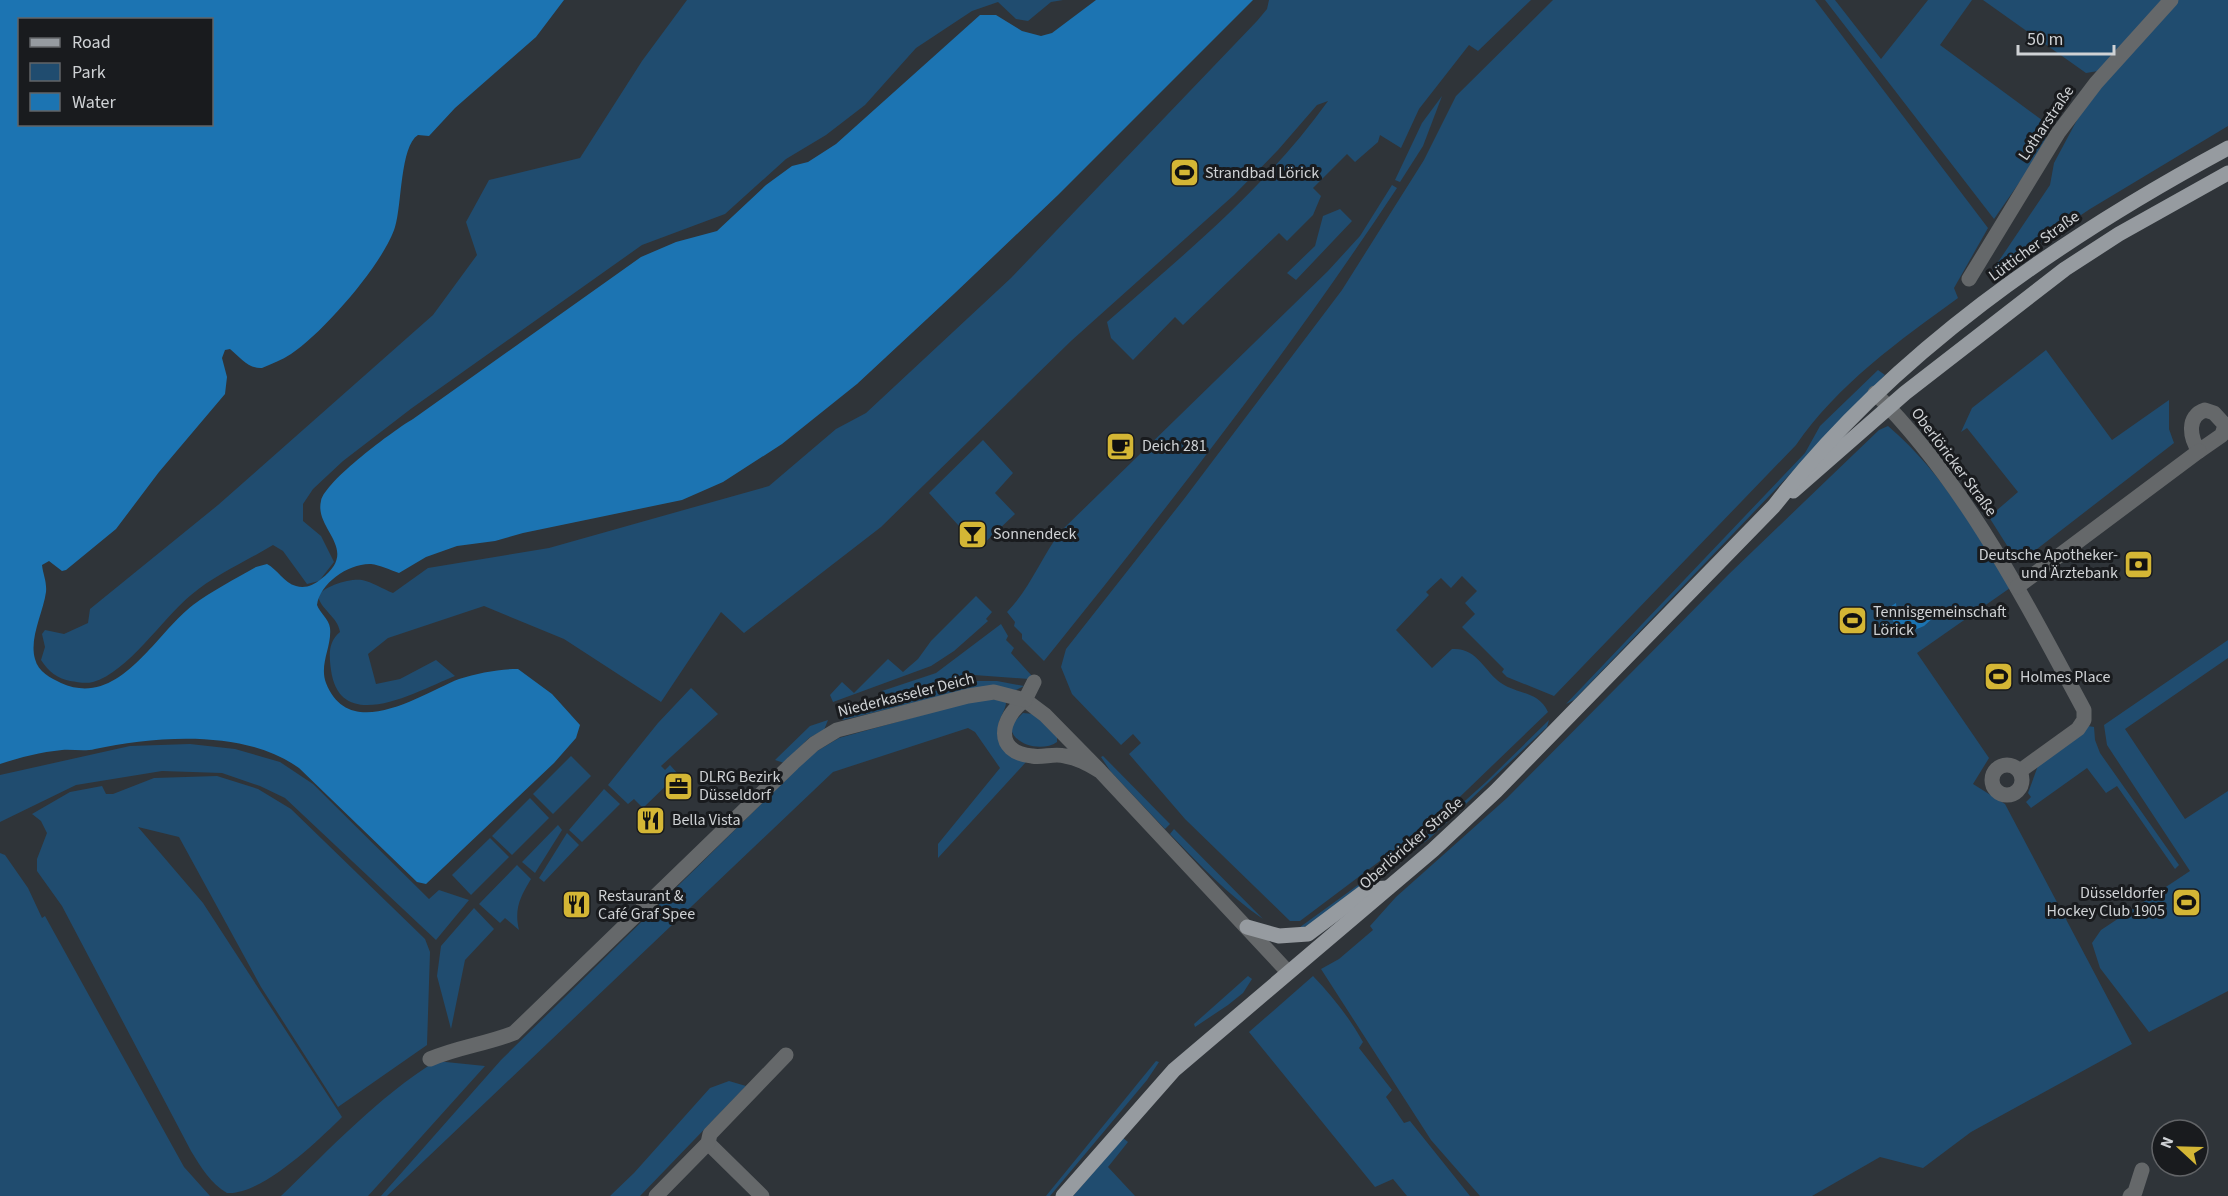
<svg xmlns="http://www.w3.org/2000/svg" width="2228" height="1196" font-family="'Source Sans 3',sans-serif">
<rect width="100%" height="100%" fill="#2f3439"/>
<!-- green -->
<g fill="#204c6f">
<path d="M687,0H1063L1051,2L1028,21L1016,19L998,2L972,11L916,48L865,105L826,135L786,159L725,214L642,245L412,408L343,461L313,489L303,504V521L321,536L334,562L319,581L307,584L283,551L273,545C245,562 216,574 191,595C162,619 128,672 93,682C85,684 78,682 70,681C57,678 49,672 41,660L45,647L42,634L45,630L64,634L88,623L90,609L218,505L433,315L477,255L466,222L489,180L580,158L642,61Z"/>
<path d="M1269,0H1531L1478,51L1469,45L1419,109L1401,148L1380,135L1378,142L1355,162L1347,154L1313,188L1321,196L1313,215L1287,241L1279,233L1183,325L1175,317L1133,360L1111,338L1107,322C1186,253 1267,186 1328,101L1317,105L1278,150L1234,195L1071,341L881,527L744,633L721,612L661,702L564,639L484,606L388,638L368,654L376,684L400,679L436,660L455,676C419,690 340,737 331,670C329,655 328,642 340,632C338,617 321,610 318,596C324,586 350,578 362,580C372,582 383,589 393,593L428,568L549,548L769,486L836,429L866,413L1011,278L1257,21L1267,9Z"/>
<path d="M1553,0H1815L1988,228L1954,288L1958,298C1900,340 1837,385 1796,445L1554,696L1507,677L1502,672L1504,669L1462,627L1475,614L1465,603L1477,591L1462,576L1451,588L1441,578L1426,592L1429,595L1396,630L1432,668L1452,649C1477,647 1484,671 1501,683C1519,695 1538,691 1548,712L1441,815L1300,921H1290L1185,819L1129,754L1141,743L1133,734L1121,745L1072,694L1061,667L1066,649L1184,499L1342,290L1424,160L1456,96Z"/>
<polygon points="1825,0 1835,0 1881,59 1928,0 1972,0 1940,45 2050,126 2041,151 1994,219"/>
<polygon points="1983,0 2165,0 2104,70 2086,73"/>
<polygon points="2174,0 2228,0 2228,126 2090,209 1988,277 2050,185 2054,163 2092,92"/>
<polygon points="1442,96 1423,146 1400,182 1395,180 1422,123"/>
<path d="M1392,185L1397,188C1288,353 1168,507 1044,661L1022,639V634L1014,626L1015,622L1007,612C1029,590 1041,558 1061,531L1328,271L1360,236Z"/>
<polygon points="1340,209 1352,221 1296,280 1287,273 1315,246 1323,216"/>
<polygon points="2046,350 2112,440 2169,400 2169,429 2174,443 2037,549 2025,555 2013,555 1989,517 2018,492 1967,428 1961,432 1972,408"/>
<polygon points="1878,370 1885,375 1574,700 1566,704 1805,453 1820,426"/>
<path d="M1888,426C1941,471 1974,529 2010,588L1917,653L1989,758L1973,784L2005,804L2132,1044L1971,1132L1923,1168L1880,1157L1812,1196H1480L1431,1140L1321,969L1339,959L1373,930L1370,926L1396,897L1507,798L1729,574L1879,430Z"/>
<polygon points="983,440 1013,473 995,493 1015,514 979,548 929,493"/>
<polygon points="976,596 992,612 986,619 988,621 954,651 931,666 833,702 830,695 842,682 854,693 888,659 903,672 918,659 931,641"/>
<polygon points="1001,624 1008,636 1006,640 1014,648 1011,653 1032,676 1029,679 974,675 886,697 881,693 882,691 936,673"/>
<polygon points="2228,640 2228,658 2125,729 2185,819 2228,791 2228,991 2149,1032 2100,968 2092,943 2101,930 2190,871 2107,745 2104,725"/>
<polygon points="974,681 997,681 1024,686 1016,690 975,688 843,720 840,716"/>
<polygon points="691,688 718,714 661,766 665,770 670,765 678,774 643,808 634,799 628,804 608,785 658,723"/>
<path d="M980,699L1006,700C1007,711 997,718 998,731L1026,762L938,858V844L1000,768L975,732L968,728L833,772L387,1196H381L501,1060L812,754L839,738Z"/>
<path d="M1023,713L1034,714L1057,736V742C1043,752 1015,746 1011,729L1013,723Z"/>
<polygon points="828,720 824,730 809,738 784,763 775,760 810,726"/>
<polygon points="1549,720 1547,727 1430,838 1319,921 1296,930 1427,835 1486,782"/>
<polygon points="2088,726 2094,727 2095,740 2100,753 2179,865 2175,869 2117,786 2106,793 2087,768 2031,808 2026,802 2031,797 2028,793 2039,763"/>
<polygon points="190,744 235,749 280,762 313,784 429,899 439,890 469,900 436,940 285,798 260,786 222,773 162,771 76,785 0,822 0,775 130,746"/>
<polygon points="571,756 591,776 553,814 533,794"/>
<polygon points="1103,756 1170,824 1165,829 1111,772 1101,757"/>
<path d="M217,776L258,789L291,809L425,939L430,952L427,1045L338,1107L261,987L179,837L138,827L203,903L342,1117C320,1139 261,1196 227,1193C210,1183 201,1167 191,1151L62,906L37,871V859L47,833L41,821L32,814L70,792L102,786L106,794H113L154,778Z"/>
<polygon points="604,789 620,804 582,842 569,830"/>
<polygon points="530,798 549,818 512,855 492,836"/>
<polygon points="558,825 562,830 535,873 522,862"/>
<path d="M1174,829L1263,919C1228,895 1199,864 1170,834Z"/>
<polygon points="567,833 579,845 544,882 539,878"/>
<polygon points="490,838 509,857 471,895 452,875"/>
<polygon points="0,853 5,855 28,888 42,918 45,916 184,1167 210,1196 0,1196"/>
<path d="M517,865L531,879C520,897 514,909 519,930L505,918L500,923L479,904Z"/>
<polygon points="474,908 494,929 465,960 451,1029 437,976 441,946"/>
<polygon points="1248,976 1252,979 1243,993 1228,1005 1195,1027 1194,1024"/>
<path d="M1313,976C1333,997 1349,1017 1363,1042L1359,1048L1392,1090L1386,1097L1404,1123L1410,1121L1470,1196H1407L1393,1179L1375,1187L1249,1032Z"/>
<path d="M436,1061L485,1066L368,1196H281C330,1149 378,1097 436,1061Z"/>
<polygon points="1156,1061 1159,1062 1147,1080 1050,1196 1046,1196"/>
<polygon points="729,1081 746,1086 640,1196 610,1196 634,1173 710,1088"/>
<polygon points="1123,1138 1128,1142 1108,1167 1135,1196 1073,1196"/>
</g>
<!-- water -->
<g fill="#1c74b2" fill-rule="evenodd">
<path d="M0,0H564L536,37L455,108L429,136L418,135C400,146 402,205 395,227C384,263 323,333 291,354C282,360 271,364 262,368C248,369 240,357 230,349L225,350L222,358L227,377L225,394L159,472L116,529L66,570L62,571L49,561L42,565C43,574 47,582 46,592C43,613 29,638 35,659C38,672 51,678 61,683C119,709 154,635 193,605C212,591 235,579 256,567L267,564C277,569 284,583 296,586C305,589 314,585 321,579C361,549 314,530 321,501C325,481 394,430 413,419L641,257L676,242L717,231L766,185L792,166L808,162L836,144L980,15H996L1022,31L1041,36L1052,33L1096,0H1253L1058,195L955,293L857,384L782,444L723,482L682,500L523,533L495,541L457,546L426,557L399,573C390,570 380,565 371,564C349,563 320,583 317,605C320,613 329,619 330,628C332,647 319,664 326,683C350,744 423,693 459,679C478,673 499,669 518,669L552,694L580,725L576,738L554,763L426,884L417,882L299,768C245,729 156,736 95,749C84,752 73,749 62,750C41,752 21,757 0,764ZM20,20H212V124H20Z"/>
<polygon points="1896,603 1897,615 1903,618 1910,615 1934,617 1924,626 1905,634 1893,621 1890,607"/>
</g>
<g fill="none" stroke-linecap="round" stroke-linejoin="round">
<!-- minor -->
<g stroke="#65686a" stroke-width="15">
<polyline points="1969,279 2058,133 2096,83 2171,0"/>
<path d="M1875,393C1966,484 2024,599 2084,710V720L2078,729L2020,771"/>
<path d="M2205,410L2214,413L2225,425L2222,435L2199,451C2190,438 2186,416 2205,410Z"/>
<polyline points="2017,587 2199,451"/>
<circle cx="2007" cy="780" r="15"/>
<path d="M1100,771C1088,764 1078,758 1065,756C1054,753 1043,758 1032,756C993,752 1000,718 1025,700L1045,715L1100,771L1288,972"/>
<path d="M430,1059C458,1047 486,1044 514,1033L793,763L814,744L837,730L968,696L994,692L1025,700L1034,682"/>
<polyline points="708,1143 762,1196"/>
<polyline points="656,1196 708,1143 710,1134 786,1055"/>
<polyline points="2130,1196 2135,1192 2142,1170"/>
</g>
<!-- major -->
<g stroke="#969ba0" stroke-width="15">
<polyline points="1793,491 1905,393 2065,269 2119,234 2228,173"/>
<polyline points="1247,927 1279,936 1308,934 1368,889 1388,888"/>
<path d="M1063,1196L1174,1070L1433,850L1496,791L1774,506C1893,353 2059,239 2228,148"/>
</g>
</g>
<!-- icons -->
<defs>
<symbol id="stadium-square" viewBox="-11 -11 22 22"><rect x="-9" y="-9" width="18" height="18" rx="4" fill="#d4b635" stroke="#191b1e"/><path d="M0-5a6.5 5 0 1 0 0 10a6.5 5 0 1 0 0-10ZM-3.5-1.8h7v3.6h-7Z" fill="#111"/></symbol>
<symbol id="cafe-square" viewBox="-11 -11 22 22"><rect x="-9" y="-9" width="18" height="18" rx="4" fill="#d4b635" stroke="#191b1e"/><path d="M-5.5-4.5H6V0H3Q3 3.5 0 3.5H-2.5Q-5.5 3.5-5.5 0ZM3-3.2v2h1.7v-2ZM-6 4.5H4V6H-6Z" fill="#111"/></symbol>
<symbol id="bar-square" viewBox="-11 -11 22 22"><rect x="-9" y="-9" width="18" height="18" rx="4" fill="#d4b635" stroke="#191b1e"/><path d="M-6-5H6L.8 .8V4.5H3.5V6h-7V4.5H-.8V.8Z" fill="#111"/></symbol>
<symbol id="bank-square" viewBox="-11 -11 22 22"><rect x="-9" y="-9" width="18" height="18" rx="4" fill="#d4b635" stroke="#191b1e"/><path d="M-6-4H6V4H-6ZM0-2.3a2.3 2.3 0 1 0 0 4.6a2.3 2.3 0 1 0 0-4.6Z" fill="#111"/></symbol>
<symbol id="office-square" viewBox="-11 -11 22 22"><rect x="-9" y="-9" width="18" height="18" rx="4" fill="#d4b635" stroke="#191b1e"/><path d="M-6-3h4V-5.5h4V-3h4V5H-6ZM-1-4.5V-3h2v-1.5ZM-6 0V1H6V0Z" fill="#111"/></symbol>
<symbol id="restaurant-square" viewBox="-11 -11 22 22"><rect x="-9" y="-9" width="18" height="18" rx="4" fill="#d4b635" stroke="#191b1e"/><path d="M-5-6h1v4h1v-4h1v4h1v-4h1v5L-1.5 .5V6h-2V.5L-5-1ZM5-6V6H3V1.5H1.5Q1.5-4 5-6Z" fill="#111"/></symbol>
</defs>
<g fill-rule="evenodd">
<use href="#stadium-square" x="1168" y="156" width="33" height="33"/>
<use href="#cafe-square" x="1104" y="430" width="33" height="33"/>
<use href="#bar-square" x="956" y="518" width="33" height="33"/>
<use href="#bank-square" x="2122" y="548" width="33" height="33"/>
<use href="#stadium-square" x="1836" y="604" width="33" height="33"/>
<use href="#stadium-square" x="1982" y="660" width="33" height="33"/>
<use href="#office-square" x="662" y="770" width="33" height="33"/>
<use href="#restaurant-square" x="634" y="804" width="33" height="33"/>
<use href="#stadium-square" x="2170" y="886" width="33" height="33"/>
<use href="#restaurant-square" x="560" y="888" width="33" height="33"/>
</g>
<g text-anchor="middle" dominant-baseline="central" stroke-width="6" stroke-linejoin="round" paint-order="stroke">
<!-- street labels -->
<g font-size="16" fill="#cfd2d5" stroke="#191b1e">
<text transform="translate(2046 123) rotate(-56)">Lotharstraße</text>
<text transform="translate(2034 246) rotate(-36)">Lütticher Straße</text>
<text transform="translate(1954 462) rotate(53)">Oberlöricker Straße</text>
<text transform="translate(906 695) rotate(-14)">Niederkasseler Deich</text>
<text transform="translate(1411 843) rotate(-41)">Oberlöricker Straße</text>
</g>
<!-- poi labels -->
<g font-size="16" fill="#cfd2d5" stroke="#191b1e" text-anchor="start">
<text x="1205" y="173">Strandbad Lörick</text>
<text x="1142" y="446">Deich 281</text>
<text x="993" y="534">Sonnendeck</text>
<text x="2118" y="555" text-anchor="end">Deutsche Apotheker-<tspan x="2118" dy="18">und Ärztebank</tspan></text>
<text x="1873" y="612">Tennisgemeinschaft<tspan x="1873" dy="18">Lörick</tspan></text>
<text x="2020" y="677">Holmes Place</text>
<text x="699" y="777">DLRG Bezirk<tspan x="699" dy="18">Düsseldorf</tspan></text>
<text x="672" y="820">Bella Vista</text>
<text x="2165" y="893" text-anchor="end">Düsseldorfer<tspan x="2165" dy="18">Hockey Club 1905</tspan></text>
<text x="598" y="896">Restaurant &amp;<tspan x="598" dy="18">Café Graf Spee</tspan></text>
</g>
</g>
<!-- legend -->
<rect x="18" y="18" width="195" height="108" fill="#191b1e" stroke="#626467" stroke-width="1.5"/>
<rect x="30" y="38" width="30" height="9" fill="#969ba0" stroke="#626467" stroke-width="1.5"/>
<text x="72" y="48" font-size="18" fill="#cfd2d5">Road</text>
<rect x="30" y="63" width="30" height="18" fill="#204c6f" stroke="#626467" stroke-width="1.5"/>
<text x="72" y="78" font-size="18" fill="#cfd2d5">Park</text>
<rect x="30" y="93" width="30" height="18" fill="#1c74b2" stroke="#626467" stroke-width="1.5"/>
<text x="72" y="108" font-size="18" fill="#cfd2d5">Water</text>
<!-- north arrow -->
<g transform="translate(2180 1148) rotate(292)"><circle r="28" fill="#191b1e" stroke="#626467" stroke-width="1.5"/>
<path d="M0-4.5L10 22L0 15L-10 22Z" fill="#d4b635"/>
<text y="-9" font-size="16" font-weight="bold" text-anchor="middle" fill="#cfd2d5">N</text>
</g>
<!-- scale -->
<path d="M2018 45v9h96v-9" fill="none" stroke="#cfd2d5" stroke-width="3"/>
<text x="2027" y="45" font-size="18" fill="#cfd2d5" stroke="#191b1e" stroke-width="4.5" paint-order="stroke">50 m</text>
</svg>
